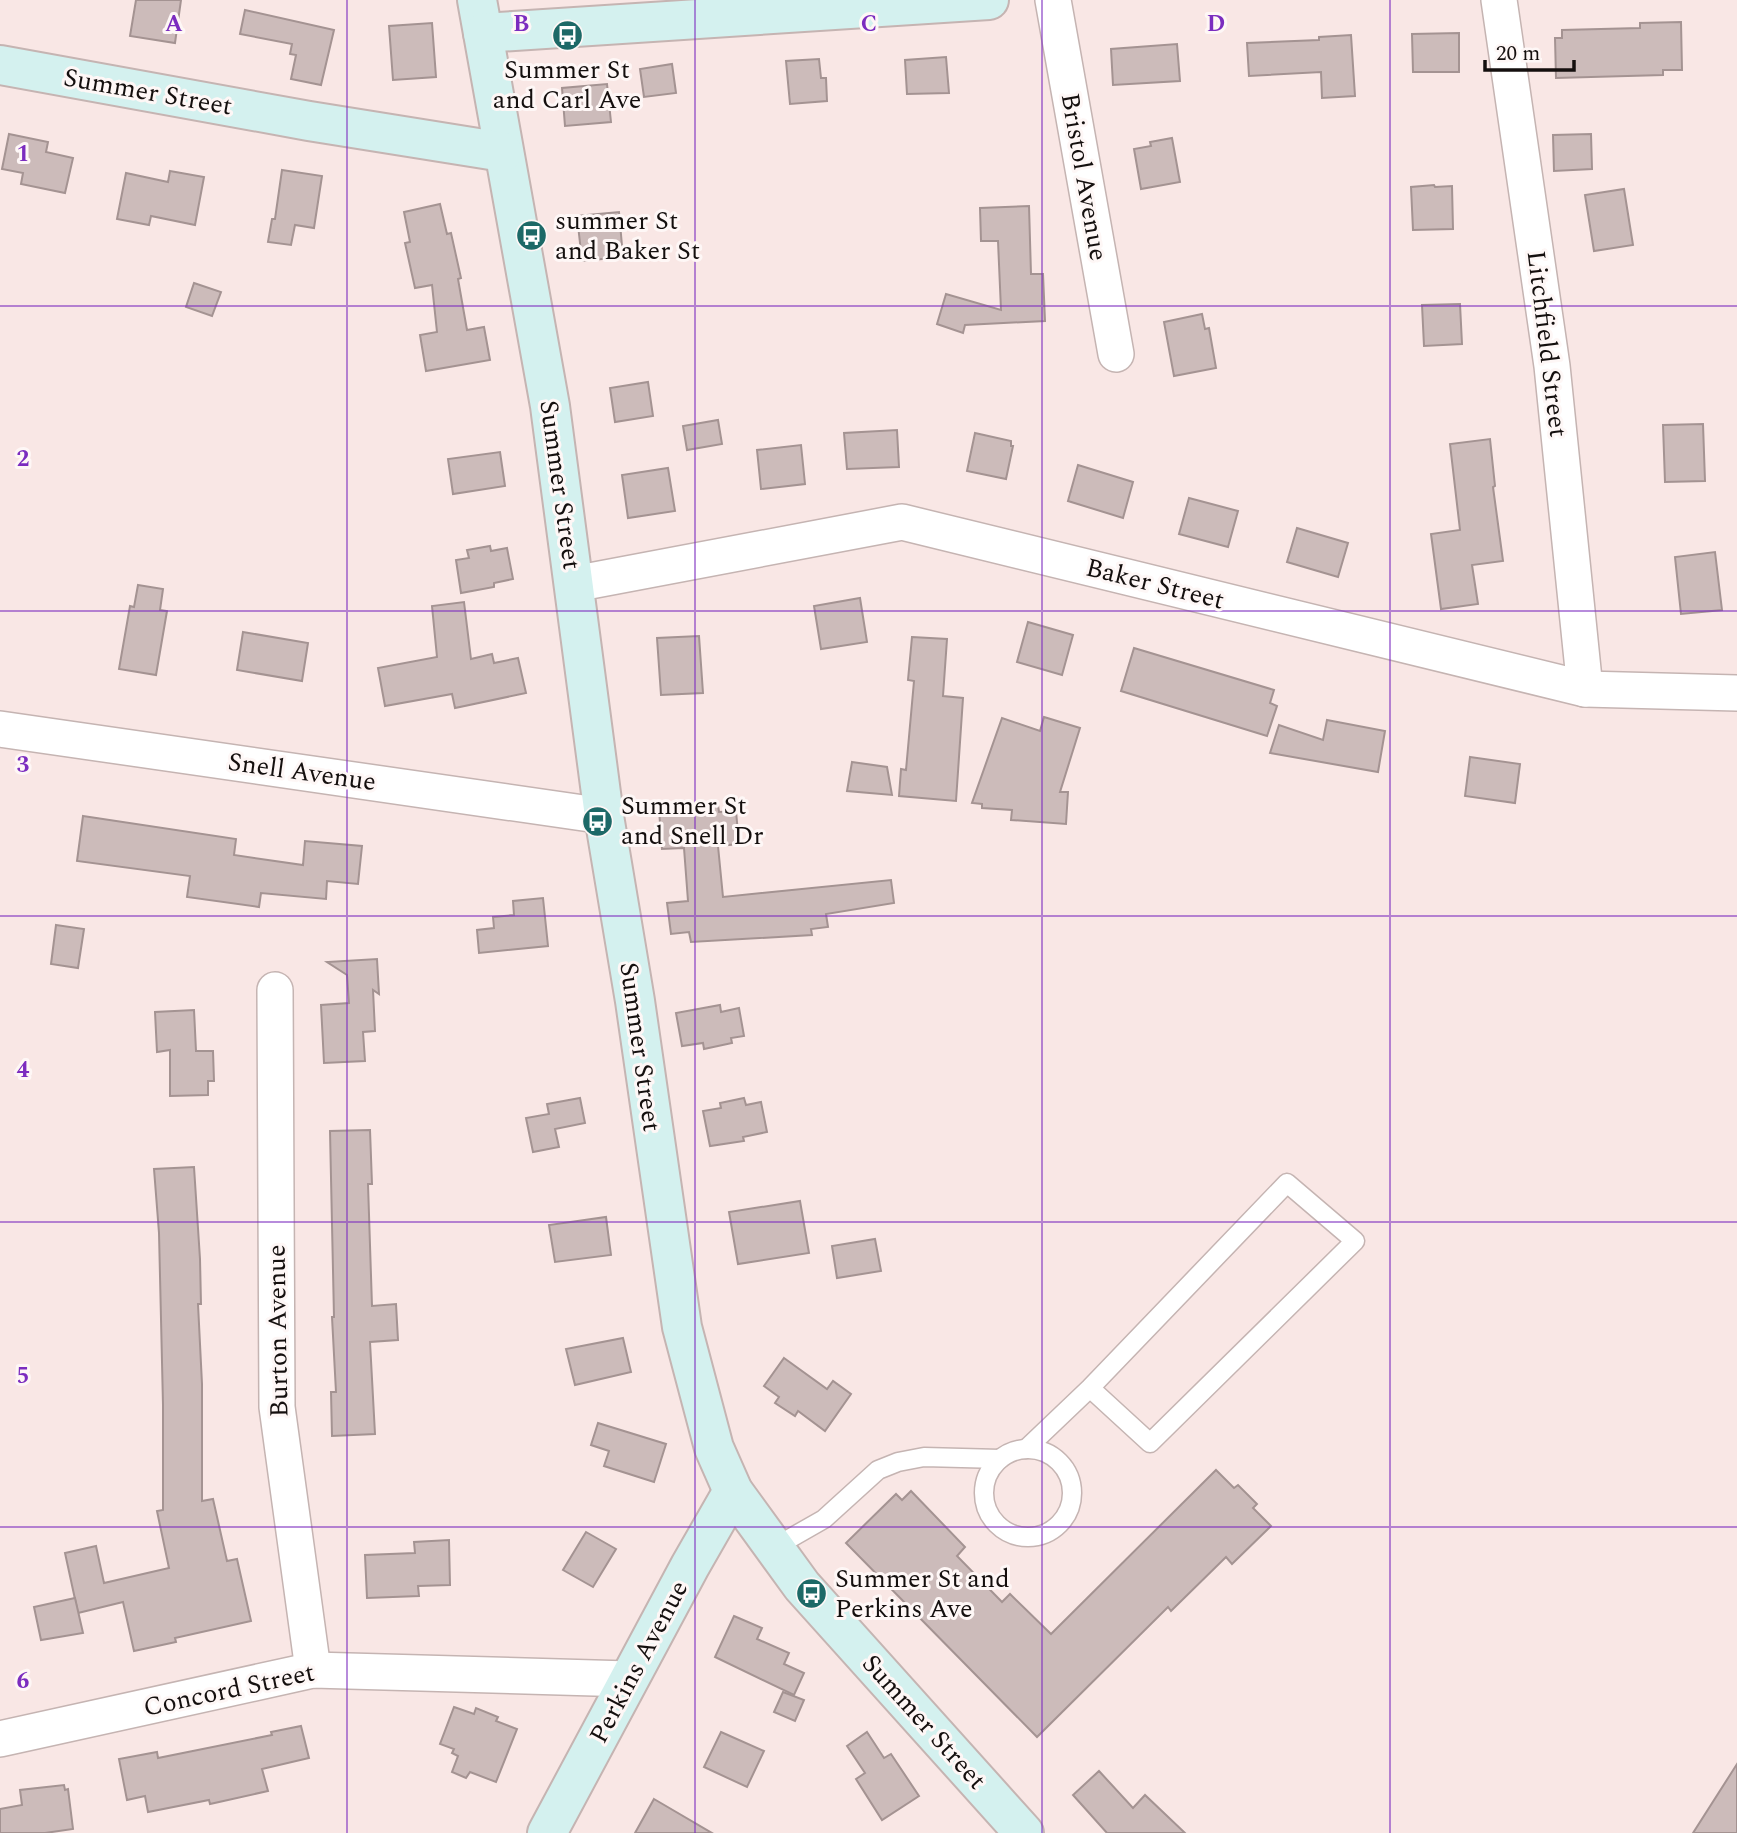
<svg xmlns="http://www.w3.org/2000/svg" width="1737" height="1833" font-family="Spectral,serif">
<rect width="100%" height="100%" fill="#f9e7e5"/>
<!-- building -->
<g fill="#ccbbba" stroke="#a49392" stroke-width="2">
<polygon points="136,0 181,0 175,43 130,36"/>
<polygon points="245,10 334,30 321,85 291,79 296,55 290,54 292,44 240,34"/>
<polygon points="1681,22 1682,70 1663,70 1663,75 1556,78 1555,38 1562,38 1562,30 1640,28 1640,23"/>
<polygon points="432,23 436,77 393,80 389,26"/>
<polygon points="1459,33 1459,72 1413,72 1412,34"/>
<polygon points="1351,35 1355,96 1322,98 1321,72 1249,76 1247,43 1319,40 1319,37"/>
<polygon points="1177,44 1180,81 1113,85 1111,49"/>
<polygon points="946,57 949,93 907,94 905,60"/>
<polygon points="819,59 821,78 826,78 827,101 790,104 786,61"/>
<polygon points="672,64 676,93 644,97 640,69"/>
<polygon points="607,84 611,122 565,126 562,88"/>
<polygon points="9,134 48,142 46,152 73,158 65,193 21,184 23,173 2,169"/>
<polygon points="1591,134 1592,169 1554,171 1553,135"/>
<polygon points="1172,138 1180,182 1141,189 1134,149 1151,146 1150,142"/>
<polygon points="282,170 322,176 314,228 295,225 291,245 268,242 272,219 275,219"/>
<polygon points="170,171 204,177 195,225 151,216 149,225 117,219 126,173 168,182"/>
<polygon points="1434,185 1435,187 1452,186 1453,229 1413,230 1411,187"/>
<polygon points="1624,189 1633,245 1594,251 1585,195"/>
<polygon points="440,204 447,234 451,233 461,278 458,279 467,330 484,327 490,360 426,371 420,335 437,332 432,285 415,288 405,243 410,242 404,212"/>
<polygon points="1029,206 1031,274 1043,274 1045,321 965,325 963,333 937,324 946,294 1001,310 998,241 981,241 980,208"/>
<polygon points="619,212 623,257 582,261 577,216"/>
<polygon points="194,283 221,292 212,316 186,307"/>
<polygon points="1460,304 1462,344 1424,346 1422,305"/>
<polygon points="1202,314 1205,329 1209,328 1216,368 1174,376 1164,322"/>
<polygon points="648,382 653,416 615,422 610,388"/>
<polygon points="718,420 722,444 687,450 683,426"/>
<polygon points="1703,424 1705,481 1665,482 1663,425"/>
<polygon points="897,430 899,467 847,469 844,433"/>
<polygon points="975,433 1011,441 1011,446 1013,446 1006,479 967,471"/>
<polygon points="1490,439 1495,486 1493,487 1503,561 1472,565 1478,604 1441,609 1431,534 1460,530 1450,444"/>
<polygon points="801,445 805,484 761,489 757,450"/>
<polygon points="500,452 505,486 453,494 448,459"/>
<polygon points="1078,465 1133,482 1123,518 1068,501"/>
<polygon points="668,468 675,511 628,518 622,475"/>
<polygon points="1189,498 1238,511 1228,547 1179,534"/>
<polygon points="1297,528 1348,543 1338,577 1287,562"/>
<polygon points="490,546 491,551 507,548 513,579 494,583 494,587 461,593 456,560 469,558 467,550"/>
<polygon points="1715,552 1722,610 1681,614 1675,557"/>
<polygon points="138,585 163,589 160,610 167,611 156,675 119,669 130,606 134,607"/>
<polygon points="860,598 867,642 821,649 814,606"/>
<polygon points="464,602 471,659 492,654 494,663 518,658 526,693 455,708 452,694 385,706 378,668 437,657 432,606"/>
<polygon points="1028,622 1073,635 1062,675 1017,662"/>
<polygon points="243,632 308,643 302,681 237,670"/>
<polygon points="699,636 703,693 661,695 657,638"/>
<polygon points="912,637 947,639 943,696 963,698 956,801 899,796 901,769 906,770 914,681 908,680"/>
<polygon points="1134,648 1274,690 1270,703 1277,706 1267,736 1121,691"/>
<polygon points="1044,717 1080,728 1060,792 1068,792 1066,824 1011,820 1012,810 982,808 982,804 972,803 1002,718 1040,731"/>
<polygon points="1327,720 1385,731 1378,772 1270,753 1279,725 1323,740"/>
<polygon points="1470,757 1520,764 1515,803 1465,796"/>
<polygon points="852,762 887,767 892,795 847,791"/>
<polygon points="718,805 719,812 736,811 739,844 718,846 723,897 891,880 894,903 826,914 828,927 811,929 812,935 691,942 689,932 671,934 667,903 688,901 684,848 662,849 659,810"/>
<polygon points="83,816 236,839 234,855 303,865 305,841 362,846 358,884 327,881 326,899 261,893 259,907 187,897 190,876 77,861"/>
<polygon points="543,898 548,946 479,953 477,930 494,928 493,917 514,915 513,901"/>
<polygon points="56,925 84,929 78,968 51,964"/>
<polygon points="377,959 379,994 373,990 375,1031 363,1032 365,1061 324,1063 321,1005 349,1003 347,975 327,962"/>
<polygon points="720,1005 721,1012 739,1008 744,1036 731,1038 732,1043 704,1049 703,1043 682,1046 676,1013"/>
<polygon points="194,1010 196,1051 213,1051 214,1081 208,1081 208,1095 170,1096 170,1050 157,1052 155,1012"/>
<polygon points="580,1098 585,1123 555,1129 559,1147 533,1152 526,1118 549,1114 547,1104"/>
<polygon points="744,1098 746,1105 761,1102 767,1132 743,1137 744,1141 710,1146 703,1111 721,1108 720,1103"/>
<polygon points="370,1130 372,1184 368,1184 372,1306 396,1304 398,1340 370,1342 375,1434 332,1436 331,1392 336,1392 332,1317 334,1317 330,1131"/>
<polygon points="194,1167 200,1259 201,1304 198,1304 202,1384 202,1501 213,1499 227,1561 237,1559 251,1621 175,1638 176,1642 134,1651 123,1602 78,1613 65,1553 96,1546 104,1583 169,1568 157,1511 163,1510 163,1405 159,1233 154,1169"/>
<polygon points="800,1201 809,1253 738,1264 729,1212"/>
<polygon points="606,1217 611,1255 555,1262 549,1225"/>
<polygon points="875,1239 881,1271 837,1278 832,1246"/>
<polygon points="623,1338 631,1372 575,1385 566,1349"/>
<polygon points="784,1358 827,1389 833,1381 851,1394 825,1431 798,1411 795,1416 775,1403 779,1397 764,1386"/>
<polygon points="598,1423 666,1444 654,1482 604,1466 609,1451 591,1445"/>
<polygon points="1216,1470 1234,1488 1238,1485 1257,1504 1253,1508 1271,1526 1232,1564 1226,1557 1171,1611 1168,1607 1037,1737 846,1543 896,1494 902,1500 911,1491 965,1547 957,1556 1002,1602 1010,1594 1051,1634"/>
<polygon points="586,1532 616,1549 593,1587 563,1570"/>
<polygon points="449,1540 450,1585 418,1586 419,1596 367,1598 365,1555 415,1553 414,1542"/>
<polygon points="75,1598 83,1633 41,1640 34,1607"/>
<polygon points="734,1616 762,1628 757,1639 789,1653 784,1664 804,1673 794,1695 715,1657"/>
<polygon points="783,1692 804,1700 795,1721 774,1712"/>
<polygon points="454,1707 474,1714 476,1708 498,1717 496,1721 517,1729 496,1782 470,1772 466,1778 452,1772 458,1756 452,1753 454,1749 440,1744"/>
<polygon points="301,1726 309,1758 262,1769 268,1791 210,1804 209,1800 148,1812 145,1796 127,1800 119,1759 157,1752 158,1758 272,1735 271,1732"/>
<polygon points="721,1732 764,1751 747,1787 704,1767"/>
<polygon points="867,1732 884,1758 891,1754 919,1796 882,1820 856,1779 865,1773 847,1746"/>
<polygon points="1737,1764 1737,1833 1693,1833"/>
<polygon points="1099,1771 1133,1808 1145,1795 1185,1833 1107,1833 1073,1795"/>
<polygon points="64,1785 65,1790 68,1789 73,1829 45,1833 0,1833 0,1809 22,1805 20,1790"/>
<polygon points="654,1799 712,1833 635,1833"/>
</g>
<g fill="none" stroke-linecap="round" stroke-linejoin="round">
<defs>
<g id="lane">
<circle cx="1028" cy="1493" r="44"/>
<polyline points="1026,1449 1090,1388 1287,1183 1355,1241 1150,1443 1090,1388"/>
<polyline points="775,1547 824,1519 878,1470 898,1462 924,1457 1000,1459"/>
</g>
<g id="street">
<polyline points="1053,0 1116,354"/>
<polyline points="1499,0 1552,366 1585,689"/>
<polyline points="574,584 902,522 1585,689 1737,693"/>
<polyline points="0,729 604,816"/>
<polyline points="275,990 277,1407 313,1670"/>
<polyline points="0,1739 313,1670 629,1679"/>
</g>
<g id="secondary">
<polyline points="477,0 550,406 604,816 635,1001 682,1327 714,1448 733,1491 802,1586 1024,1833"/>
<polyline points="483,33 989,0"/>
<polyline points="0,65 309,121 503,152"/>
<polyline points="547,1833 690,1566 733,1491"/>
</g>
</defs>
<!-- lane casing -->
<use href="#lane" stroke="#c5b4b2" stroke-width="21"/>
<!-- street casing -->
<use href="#street" stroke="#c5b4b2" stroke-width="38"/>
<!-- secondary casing -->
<use href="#secondary" stroke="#c5b4b2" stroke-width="42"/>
<!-- lane -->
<use href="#lane" stroke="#fff" stroke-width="18"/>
<!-- street -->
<use href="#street" stroke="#fff" stroke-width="35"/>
<!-- secondary -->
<use href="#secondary" stroke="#d4f1ef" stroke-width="38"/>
</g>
<!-- grid -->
<path fill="none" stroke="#7b2cbf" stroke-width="2" stroke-opacity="0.55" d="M347,0V1833M695,0V1833M1042,0V1833M1390,0V1833M0,306H1737M0,611H1737M0,916H1737M0,1222H1737M0,1527H1737"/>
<!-- icons -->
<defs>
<symbol id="bus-disc" viewBox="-11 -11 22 22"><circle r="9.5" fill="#1d6967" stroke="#fef7f6"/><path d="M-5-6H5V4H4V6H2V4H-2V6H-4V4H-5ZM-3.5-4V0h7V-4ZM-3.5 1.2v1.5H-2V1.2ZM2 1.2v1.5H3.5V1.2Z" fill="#fff"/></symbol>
</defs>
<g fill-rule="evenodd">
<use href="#bus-disc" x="550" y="18" width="35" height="35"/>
<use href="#bus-disc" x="514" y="218" width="35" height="35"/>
<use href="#bus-disc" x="580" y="804" width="35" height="35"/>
<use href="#bus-disc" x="794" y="1576" width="35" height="35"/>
</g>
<g text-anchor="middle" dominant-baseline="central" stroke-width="6" stroke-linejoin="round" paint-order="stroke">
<!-- poi labels -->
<g font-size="26" fill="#140f0e" stroke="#fef7f6" text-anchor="start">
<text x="567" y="70" text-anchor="middle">Summer St<tspan x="567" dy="30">and Carl Ave</tspan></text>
<text x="555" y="221">summer St<tspan x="555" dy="30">and Baker St</tspan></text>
<text x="621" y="806">Summer St<tspan x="621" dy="30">and Snell Dr</tspan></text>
<text x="835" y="1579">Summer St and<tspan x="835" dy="30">Perkins Ave</tspan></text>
</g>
<!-- street labels -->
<g font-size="26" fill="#140f0e" stroke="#fef7f6">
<text transform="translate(148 92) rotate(10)">Summer Street</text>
<text transform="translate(1084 177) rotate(80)">Bristol Avenue</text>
<text transform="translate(1547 344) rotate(83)">Litchfield Street</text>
<text transform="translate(560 485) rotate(82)">Summer Street</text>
<text transform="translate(1155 584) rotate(14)">Baker Street</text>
<text transform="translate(302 772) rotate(8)">Snell Avenue</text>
<text transform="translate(640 1047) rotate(82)">Summer Street</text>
<text transform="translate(278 1331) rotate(-91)">Burton Avenue</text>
<text transform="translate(639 1662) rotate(-62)">Perkins Avenue</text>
<text transform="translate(229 1690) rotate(-12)">Concord Street</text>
<text transform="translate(924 1722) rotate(48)">Summer Street</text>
</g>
</g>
<g font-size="23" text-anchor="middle" font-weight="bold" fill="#7b2cbf" stroke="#fef7f6" stroke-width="6" stroke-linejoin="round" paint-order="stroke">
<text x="174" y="31">A</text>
<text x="521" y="31">B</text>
<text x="869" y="31">C</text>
<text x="1216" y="31">D</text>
<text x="23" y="161">1</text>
<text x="23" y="466">2</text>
<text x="23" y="772">3</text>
<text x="23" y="1077">4</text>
<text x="23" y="1383">5</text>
<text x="23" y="1688">6</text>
</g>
<!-- scale -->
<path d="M1485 60v10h89v-10" fill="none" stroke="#140f0e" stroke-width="3.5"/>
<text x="1496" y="60" font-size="21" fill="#140f0e" stroke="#fef7f6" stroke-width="5" paint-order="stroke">20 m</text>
</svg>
